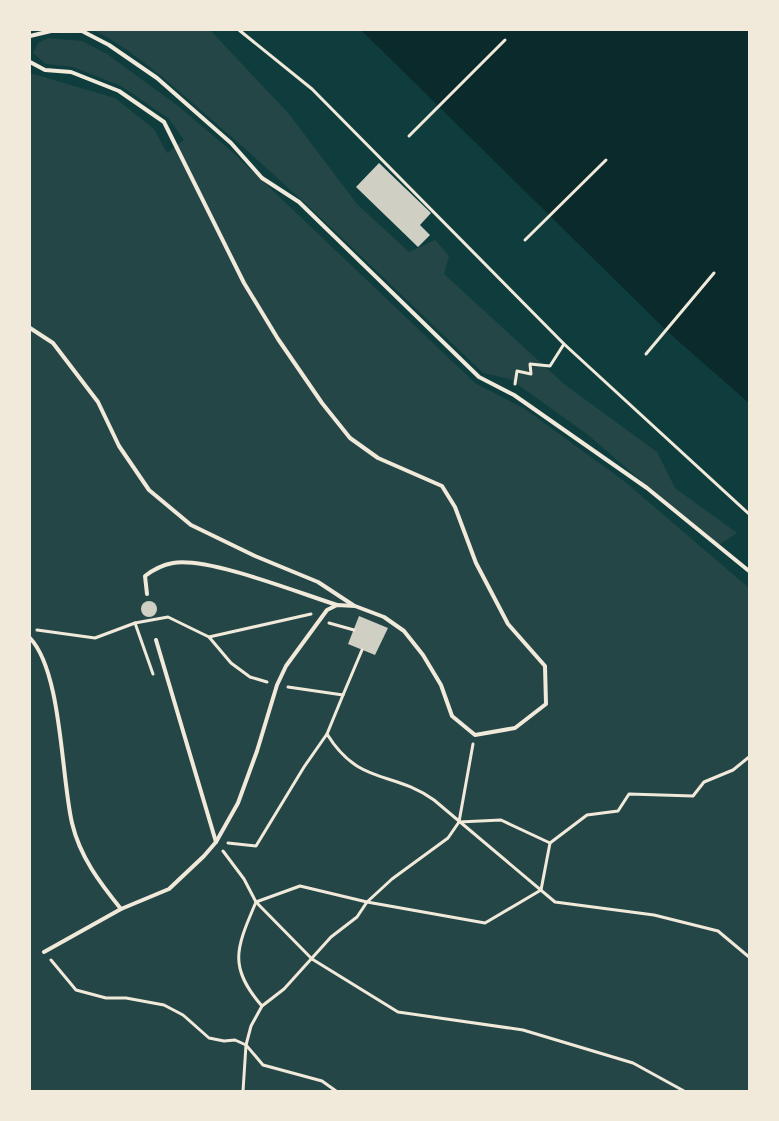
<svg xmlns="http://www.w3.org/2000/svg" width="779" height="1121" font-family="'Noto Sans',sans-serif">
<rect width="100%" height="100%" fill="#0f3d3e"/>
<!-- green -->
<g fill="#244646">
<path d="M94,30H210L289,114L357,204L409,252L435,240L449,256L444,274L564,384L657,452L675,488L737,533L717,546L587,434L510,379L483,373C398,292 314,209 226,132C184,96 143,56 94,30Z"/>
<polygon points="48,38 82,41 107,54 178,106 229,149 475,383 525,409 624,481 749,588 749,1091 30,1091 30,73 115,98 154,129 167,153 184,140 168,118 121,86 73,67 46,64 33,53 38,43"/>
</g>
<!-- water -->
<polygon fill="#0a2a2b" points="361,30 749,30 749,403 668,332"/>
<!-- building -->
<g fill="#cfcfc3">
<polygon points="379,163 431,213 420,225 430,235 418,247 356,187"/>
<circle cx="149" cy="609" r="8"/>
<polygon points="359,616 388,628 375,655 348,644"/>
</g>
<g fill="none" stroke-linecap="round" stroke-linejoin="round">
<!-- path -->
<g stroke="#f1e9da" stroke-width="3">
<polyline points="239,30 312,89 564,344 749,514"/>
<polyline points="409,136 505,40"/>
<polyline points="525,240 606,160"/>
<polyline points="646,354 714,273"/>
<polyline points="515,384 517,371 531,374 530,364 550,366 564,344"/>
<polyline points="135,623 153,674"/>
<polyline points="329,623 354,630"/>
<polyline points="37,630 95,638 135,623 168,617 209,637 231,663 250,677 267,682"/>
<polyline points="209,637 311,614"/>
<polyline points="288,687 343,695 362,650"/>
<polyline points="327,734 343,695"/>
<polyline points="459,822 501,820 550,843 587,815 618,811 629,794 693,796 704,782 733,770 749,757"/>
<path d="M228,843L256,846L304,767L327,734C359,786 392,770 434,800L555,902L654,915L718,931L749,957"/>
<polyline points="550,843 541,890 485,923 367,902 300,886 256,902 312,959 398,1012 523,1030 633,1063 684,1091"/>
<path d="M223,851L244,879L256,902C237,947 227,966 262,1006"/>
<polyline points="51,960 76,990 106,998 126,998 164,1005 183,1015 209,1038 224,1041 235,1040 246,1045 263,1065 322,1081 336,1091"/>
<polyline points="243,1091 246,1045 251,1026 262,1006 284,989 331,937 357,917 367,902 392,879 448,838 459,822 473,744"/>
</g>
<!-- service -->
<g stroke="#f1e9da" stroke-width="4">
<polyline points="30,36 51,31 82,31 109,45 157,78 231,143 262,178 299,202 479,377 514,395 647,488 749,571"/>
<polyline points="30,62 45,70 71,72 119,91 164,122 244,283 278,339 322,403 350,438 378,458 442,486 455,507 476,563 508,624 545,666 546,704 515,728 475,735 452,716 441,685 423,655 404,631 384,617 355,606 337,605 327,610 286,666 277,685 257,751 238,803 216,842 204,856 169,889 121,909 44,952"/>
<polyline points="30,328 53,343 98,402 119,446 149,490 191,525 255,556 318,582 353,605"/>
<path d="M147,594L145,576C154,569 162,565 173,563C209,557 299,593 337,605"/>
<path d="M30,638C62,672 61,776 72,823C80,857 100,883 121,909"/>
<polyline points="156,640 216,842"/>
</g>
</g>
<!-- border -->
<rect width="779" height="1121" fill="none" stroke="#f1e9da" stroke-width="62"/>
</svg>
